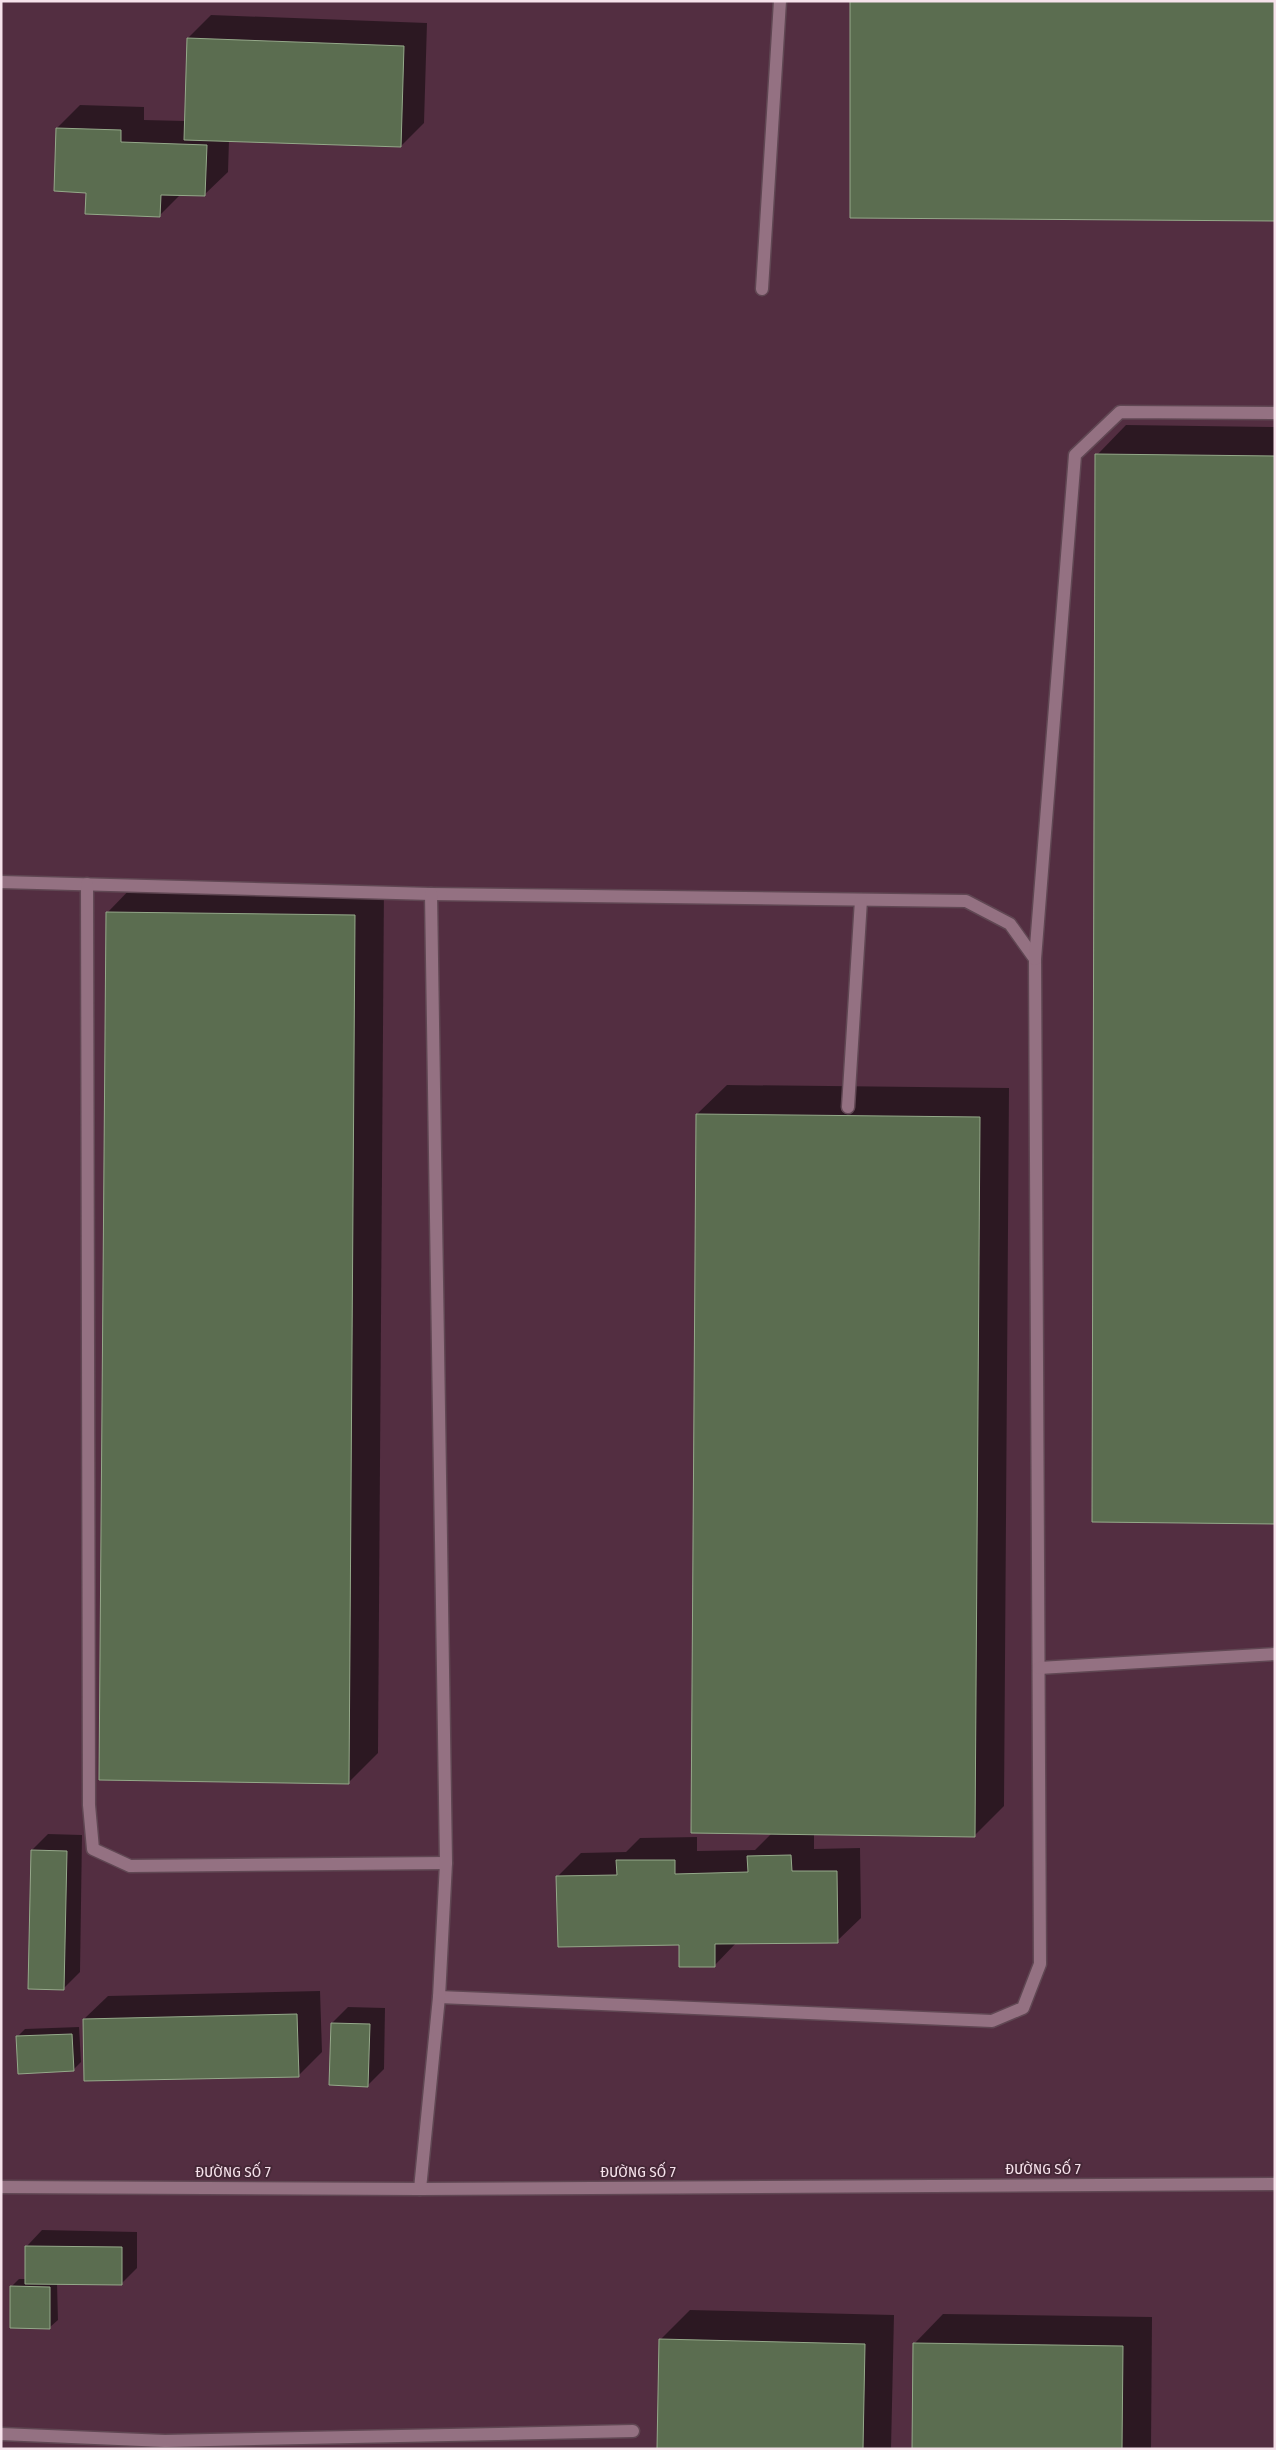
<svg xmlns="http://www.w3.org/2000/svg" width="1276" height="2450" font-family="'Fira Sans Condensed',sans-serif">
<rect width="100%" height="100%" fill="#462837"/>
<!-- built -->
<rect fill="#532e41" x="1" y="1" width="1274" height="2448"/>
<!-- shadow -->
<g fill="#0007">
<polygon points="211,15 427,23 424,123 401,146 229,140 228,172 204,195 181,194 160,215 87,191 57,128 80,105 144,107 144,120 186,121 188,38"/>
<polygon points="1126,425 1275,427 1275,1523 1097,455"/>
<polygon points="136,883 384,886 378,1753 349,1782 107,913"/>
<polygon points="727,1085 1009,1088 1004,1806 975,1835 814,1833 814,1849 860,1848 861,1918 837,1941 737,1942 714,1966 680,1943 558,1876 581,1853 626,1852 640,1838 697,1837 697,1851 755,1850 772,1833 697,1114"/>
<polygon points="48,1834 82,1835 80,1972 64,1988 32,1850"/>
<polygon points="320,1991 322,2052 299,2075 84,2019 108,1996"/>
<polygon points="348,2007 385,2008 384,2069 368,2085 332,2023"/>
<polygon points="79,2027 81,2062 73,2070 17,2037 25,2029"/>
<polygon points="42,2230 137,2232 137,2268 121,2284 57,2283 58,2320 50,2327 11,2287 19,2279 26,2279 27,2246"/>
<polygon points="690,2310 894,2315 891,2449 658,2449 660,2340"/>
<polygon points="943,2314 1152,2317 1151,2449 913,2449 914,2344"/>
</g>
<!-- building -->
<g fill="#5b6d50" stroke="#95a98a">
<polygon points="850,1 1275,1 1275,221 850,218"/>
<polygon points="187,38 404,46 401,147 184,140"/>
<polygon points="56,128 121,130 121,142 207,145 205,196 161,195 160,217 85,214 86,193 54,191"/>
<polygon points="1095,454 1275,456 1275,1524 1092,1522"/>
<polygon points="106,912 355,915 349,1784 99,1780"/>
<polygon points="696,1114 980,1117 975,1837 691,1833"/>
<polygon points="31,1850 67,1851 64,1990 28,1989"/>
<polygon points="791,1855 792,1871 837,1871 838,1943 715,1944 715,1967 679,1967 679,1945 558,1947 556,1876 617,1875 616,1860 675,1860 675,1874 748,1872 747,1856"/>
<polygon points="297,2014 299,2077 84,2081 83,2019"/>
<polygon points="331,2023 370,2024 368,2087 329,2085"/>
<polygon points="72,2034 74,2071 18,2074 16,2036"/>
<polygon points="25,2246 122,2247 122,2285 25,2284"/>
<polygon points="10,2286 50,2287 50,2329 10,2328"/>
<polygon points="659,2339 865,2344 863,2449 657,2449"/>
<polygon points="913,2343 1123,2346 1122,2449 912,2449"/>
</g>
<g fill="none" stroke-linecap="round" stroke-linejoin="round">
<defs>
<g id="service">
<polyline points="762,289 780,1"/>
<polyline points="1,882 431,894 966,901 1010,924 1035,959 1040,1964 1023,2008 992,2021 439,1997"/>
<polyline points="87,884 89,1805 93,1849 130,1866 446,1863"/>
<polyline points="1035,959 1075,455 1120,412 1275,413"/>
<polyline points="848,1107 861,900"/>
<polyline points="1039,1668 1275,1654"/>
<polyline points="420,2189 439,1997 446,1863 431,894"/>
<polyline points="1,2434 165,2441 633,2431"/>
</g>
<polyline id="minor" points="1,2187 420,2189 1275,2184"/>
</defs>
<!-- service casing -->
<use href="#service" stroke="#604753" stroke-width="15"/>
<!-- minor casing -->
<use href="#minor" stroke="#604753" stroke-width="15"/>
<!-- service -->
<use href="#service" stroke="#947182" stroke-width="12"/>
<!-- minor -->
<use href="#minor" stroke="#947182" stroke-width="12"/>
</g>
<g text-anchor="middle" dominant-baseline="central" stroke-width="4" stroke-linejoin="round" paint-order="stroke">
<!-- street labels -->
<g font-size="15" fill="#f6e2eb" stroke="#462837">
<text x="1043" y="2169">ĐƯỜNG SỐ 7</text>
<text x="233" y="2172">ĐƯỜNG SỐ 7</text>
<text x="638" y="2172">ĐƯỜNG SỐ 7</text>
</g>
</g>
<!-- border -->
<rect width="1276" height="2450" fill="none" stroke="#f6e2eb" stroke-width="5"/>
</svg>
